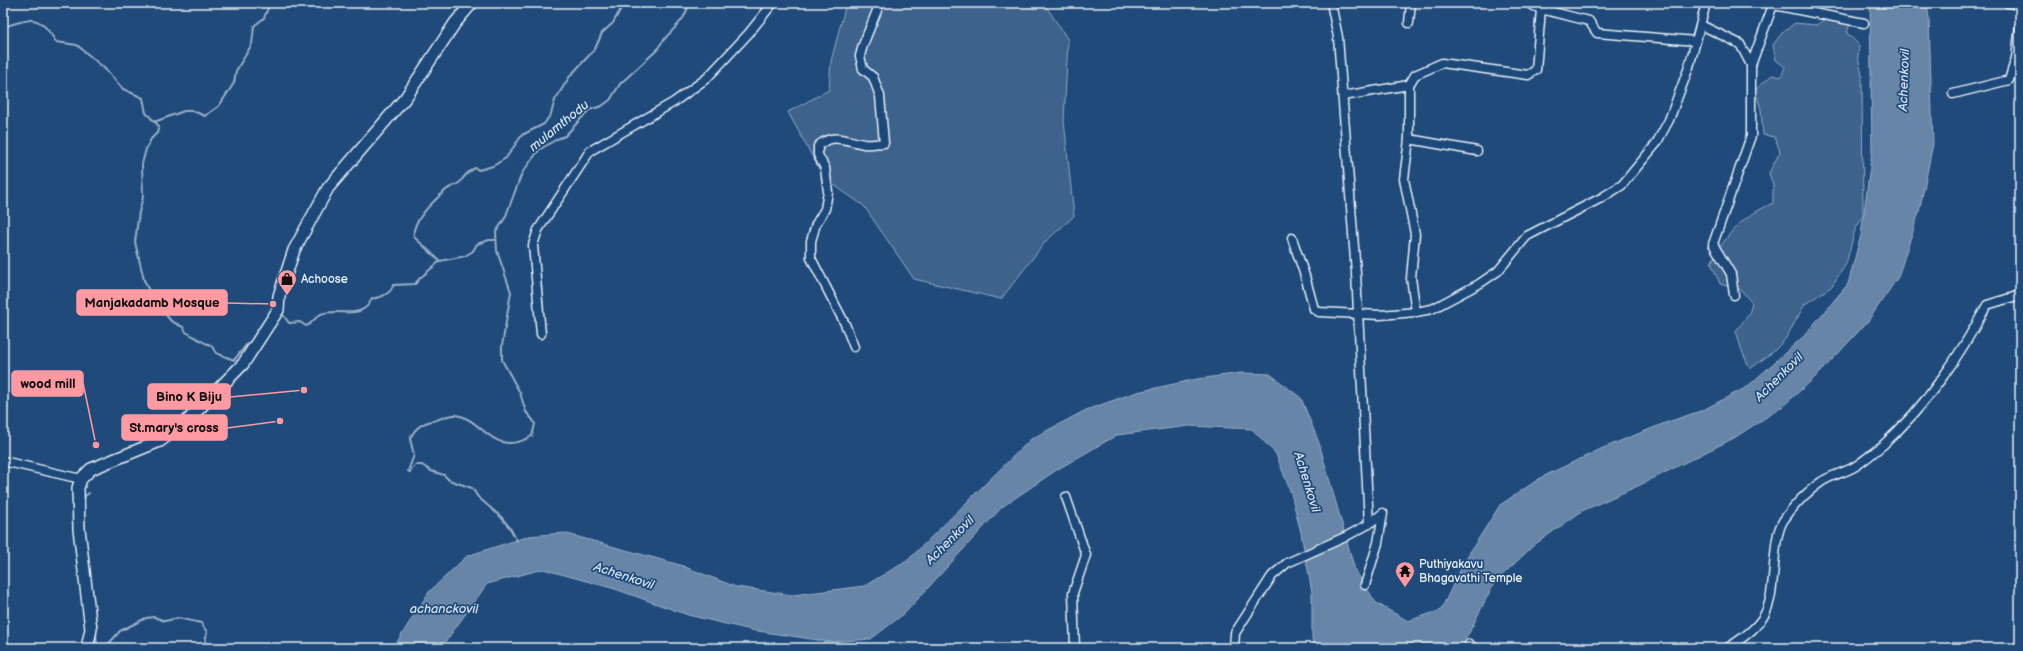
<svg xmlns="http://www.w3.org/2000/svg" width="2023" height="651" font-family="'Balsamiq Sans',sans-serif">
<rect width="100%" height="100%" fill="#1f4a7a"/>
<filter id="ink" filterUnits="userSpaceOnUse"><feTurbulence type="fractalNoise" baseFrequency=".025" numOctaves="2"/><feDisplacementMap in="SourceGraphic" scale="8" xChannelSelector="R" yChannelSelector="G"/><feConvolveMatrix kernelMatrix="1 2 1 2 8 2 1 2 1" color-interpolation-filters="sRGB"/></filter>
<g filter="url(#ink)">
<!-- built -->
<polygon fill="#2e5683" points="1333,3 1386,3 1383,6 1362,4 1334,7"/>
<!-- green -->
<g fill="#3c628c" stroke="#92aac2">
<polygon points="848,3 1044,3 1068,40 1064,121 1074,216 1046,241 1001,299 914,279 864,206 824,178 788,112 829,90 831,61 846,4"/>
<path d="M1837,13L1851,21L1847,33L1859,45L1858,57L1862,75L1863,216L1855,230L1846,264L1831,287L1805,304L1786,338L1774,351L1750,369L1742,351L1736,331L1749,314L1752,303L1741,290L1720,284L1711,263C1729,231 1739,219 1773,203V185L1769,173L1780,152L1775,137L1763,135L1761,109L1755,90L1772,75L1781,77L1785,67L1776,60L1773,45L1782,33L1795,23L1816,25Z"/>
</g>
<!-- water -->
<polygon fill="#6685a7" stroke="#9ab0c7" points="1870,3 1927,3 1929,19 1933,144 1919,212 1898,277 1868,321 1822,371 1782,407 1734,438 1638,486 1582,511 1534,545 1494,583 1469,633 1457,648 1315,648 1312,639 1312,592 1301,533 1291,493 1276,454 1252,429 1189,426 1117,435 1058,469 1002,507 905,613 871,639 831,642 751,630 688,615 615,589 543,569 487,584 441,648 393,648 429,592 467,556 529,536 564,533 680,565 736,587 793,595 864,586 907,561 1031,439 1086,410 1137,392 1197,379 1241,373 1270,374 1301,398 1319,443 1355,570 1376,603 1408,621 1441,610 1465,560 1500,505 1542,477 1603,448 1665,423 1703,410 1747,387 1804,336 1848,284 1861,235 1872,152"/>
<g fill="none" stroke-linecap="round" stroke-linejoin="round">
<!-- stream -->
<g stroke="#9ab0c7" stroke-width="2">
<path d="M3,27C32,19 38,12 56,42L77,45L104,68L123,89L143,98L146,113L159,126L157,133L151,139L146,149L142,164L143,197L139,212L135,242L144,280L149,291L155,296L161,309L171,321L183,327L186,332L205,343L211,345L216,353L234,360L248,343L252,341"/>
<polyline points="154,122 184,111 193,111 205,116 219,106 234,83 236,71 252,44 254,26 264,18 270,3"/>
<path d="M440,261L414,237C410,222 435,200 446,190C449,187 455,186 459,183C464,177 467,172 475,168L479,170L493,166L506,158L522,135L544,124L551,114L555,100L570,76L595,49L602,33L613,23L624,3"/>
<path d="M281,312L289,323L300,322L306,326C312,324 315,317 321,314C338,307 363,322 372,298C379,299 392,293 393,285L415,284L420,278L440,261L465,256L473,251L477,244L489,240H495"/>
<path d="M410,472L408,471L414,455L410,439C414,429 422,423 432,421C440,420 447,414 456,415C484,419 492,459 532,436L535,424L533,420L526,412L520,393L502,360V346L511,292L497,251L496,232L505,218L522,173L539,150L557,139L565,136L589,110L602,106L610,100L620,84L657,50C665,33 688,22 688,3"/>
<polyline points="410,472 415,465 422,465 431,471 444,475 449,480 472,488 478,497 501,517 510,528 517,541"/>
<polyline points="83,503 85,496 89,493"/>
<polyline points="92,593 95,614"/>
<polyline points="96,631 97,648"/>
<polyline points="105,648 120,631 146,618 154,617 165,621 178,618 201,623 207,632 204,648"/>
</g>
<defs>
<g id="minor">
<polyline points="1331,3 1338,37 1356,273 1369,524"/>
<polyline points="1527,3 1541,9"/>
<polyline points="1770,3 1773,5 1864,23"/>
<polyline points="2008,3 2020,5"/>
<polyline points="1409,23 1411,3"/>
<polyline points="1701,25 1740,44 1751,65 1773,5"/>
<polyline points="1953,94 2009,80 2016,58 2020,26"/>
<polyline points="1343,96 1409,85"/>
<polyline points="1409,139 1409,85 1415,75 1442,63 1528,75 1536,70 1541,9 1589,21 1597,33 1696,41"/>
<polyline points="1292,238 1305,276 1314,309 1319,312 1380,315 1416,312 1432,309 1479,284 1498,271 1527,236 1603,197 1622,185 1656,144 1669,120 1689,67 1706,3"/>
<polyline points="1734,295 1731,274 1713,244 1751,136 1751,65"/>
<polyline points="1416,312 1411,278 1415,234 1404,179 1409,139 1477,151"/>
<polyline points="541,334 533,245 538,230 590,151 674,102 707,78 749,33 773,3"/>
<path d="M854,347L845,324L811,258V241L816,224L825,209L828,192L825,168L818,155V146C833,132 846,141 864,144C871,145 878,143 884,143L880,96L873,77L863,69L860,56L863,45L880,3"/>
<polyline points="3,461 81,479"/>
<polyline points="1066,497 1086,555 1073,593 1075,648"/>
<polyline points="1469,644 1474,648"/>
<polyline points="1234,648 1235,633 1272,576 1287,563 1345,537 1369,524 1383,513 1378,543 1365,585"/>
<path d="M1727,648C1774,620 1770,605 1775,555C1776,544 1777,531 1783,521C1793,506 1807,492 1821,482C1831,475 1844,473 1854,467C1864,461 1874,452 1883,445C1927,405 1959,357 1987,305L2020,295"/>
</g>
<polyline id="secondary" points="87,648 91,629 79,529 78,488 81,479 91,469 160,441 187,421 243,364 278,310 279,296 294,250 328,188 406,97 455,23 472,3"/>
</defs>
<!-- minor casing -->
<use href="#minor" stroke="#e8f1f8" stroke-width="11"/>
<!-- secondary casing -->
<use href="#secondary" stroke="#e8f1f8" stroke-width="14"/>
<!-- minor -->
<use href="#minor" stroke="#1f4a7a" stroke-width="8"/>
<!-- secondary -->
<use href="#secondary" stroke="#1f4a7a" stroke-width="11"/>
</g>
</g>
<!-- icons -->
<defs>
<symbol id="shop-pin" viewBox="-11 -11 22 30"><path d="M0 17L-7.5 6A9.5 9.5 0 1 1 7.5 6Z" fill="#ff9aa2" stroke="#1f4a7a"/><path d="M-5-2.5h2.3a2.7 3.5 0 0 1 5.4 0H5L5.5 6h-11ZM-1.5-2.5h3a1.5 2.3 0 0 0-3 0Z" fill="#111"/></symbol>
<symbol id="temple-pin" viewBox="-11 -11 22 30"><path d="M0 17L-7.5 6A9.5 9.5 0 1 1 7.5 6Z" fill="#ff9aa2" stroke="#1f4a7a"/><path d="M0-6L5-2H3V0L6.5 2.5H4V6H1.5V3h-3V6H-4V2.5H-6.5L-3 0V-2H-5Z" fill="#111"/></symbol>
</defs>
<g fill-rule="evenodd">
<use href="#shop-pin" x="276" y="268" width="22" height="30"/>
<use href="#temple-pin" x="1394" y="560" width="22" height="30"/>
</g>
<g text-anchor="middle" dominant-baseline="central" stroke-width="3.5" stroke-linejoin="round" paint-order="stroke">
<!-- poi labels -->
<g font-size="12" fill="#e8f1f8" stroke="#1f4a7a" text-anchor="start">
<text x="301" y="279">Achoose</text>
<text x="1419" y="564">Puthiyakavu<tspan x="1419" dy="14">Bhagavathi Temple</tspan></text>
</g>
<!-- water labels -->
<g font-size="13" font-style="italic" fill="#d4e1ec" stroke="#1f4a7a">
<text transform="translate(1904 80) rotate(-88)">Achenkovil</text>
<text transform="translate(559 126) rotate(-39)">mulamthodu</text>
<text transform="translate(1779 377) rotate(-45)">Achenkovil</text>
<text transform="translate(1307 482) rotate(73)">Achenkovil</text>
<text transform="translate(950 540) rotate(-45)">Achenkovil</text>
<text transform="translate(624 576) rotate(18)">Achenkovil</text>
<text x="444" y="609">achanckovil</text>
</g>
</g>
<!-- callouts -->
<path fill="none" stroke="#ff9aa2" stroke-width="1.5" d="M273 304L227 303M96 445L83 383M304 390L230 397M280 421L227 428"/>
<g fill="#ff9aa2" stroke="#1f4a7a" stroke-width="1.5">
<circle cx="273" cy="304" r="4"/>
<circle cx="96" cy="445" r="4"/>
<circle cx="304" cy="390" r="4"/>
<circle cx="280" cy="421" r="4"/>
</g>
<g fill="#ff9aa2" stroke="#ff9aa2" stroke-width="1.5">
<rect x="77" y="290" width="150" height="25" rx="4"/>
<rect x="12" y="371" width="71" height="25" rx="4"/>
<rect x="148" y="384" width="82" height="25" rx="4"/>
<rect x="122" y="415" width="105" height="25" rx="4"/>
</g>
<g font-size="13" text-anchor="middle" font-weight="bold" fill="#111">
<text x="152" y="307">Manjakadamb Mosque</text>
<text x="48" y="388">wood mill</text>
<text x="189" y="401">Bino K Biju</text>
<text x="174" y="432">St.mary's cross</text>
</g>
<!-- margin -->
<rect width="2023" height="651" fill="none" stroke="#1f4a7a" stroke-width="16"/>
<rect x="8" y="8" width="2007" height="635" fill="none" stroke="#e8f1f8" stroke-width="1.5" filter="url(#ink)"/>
</svg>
